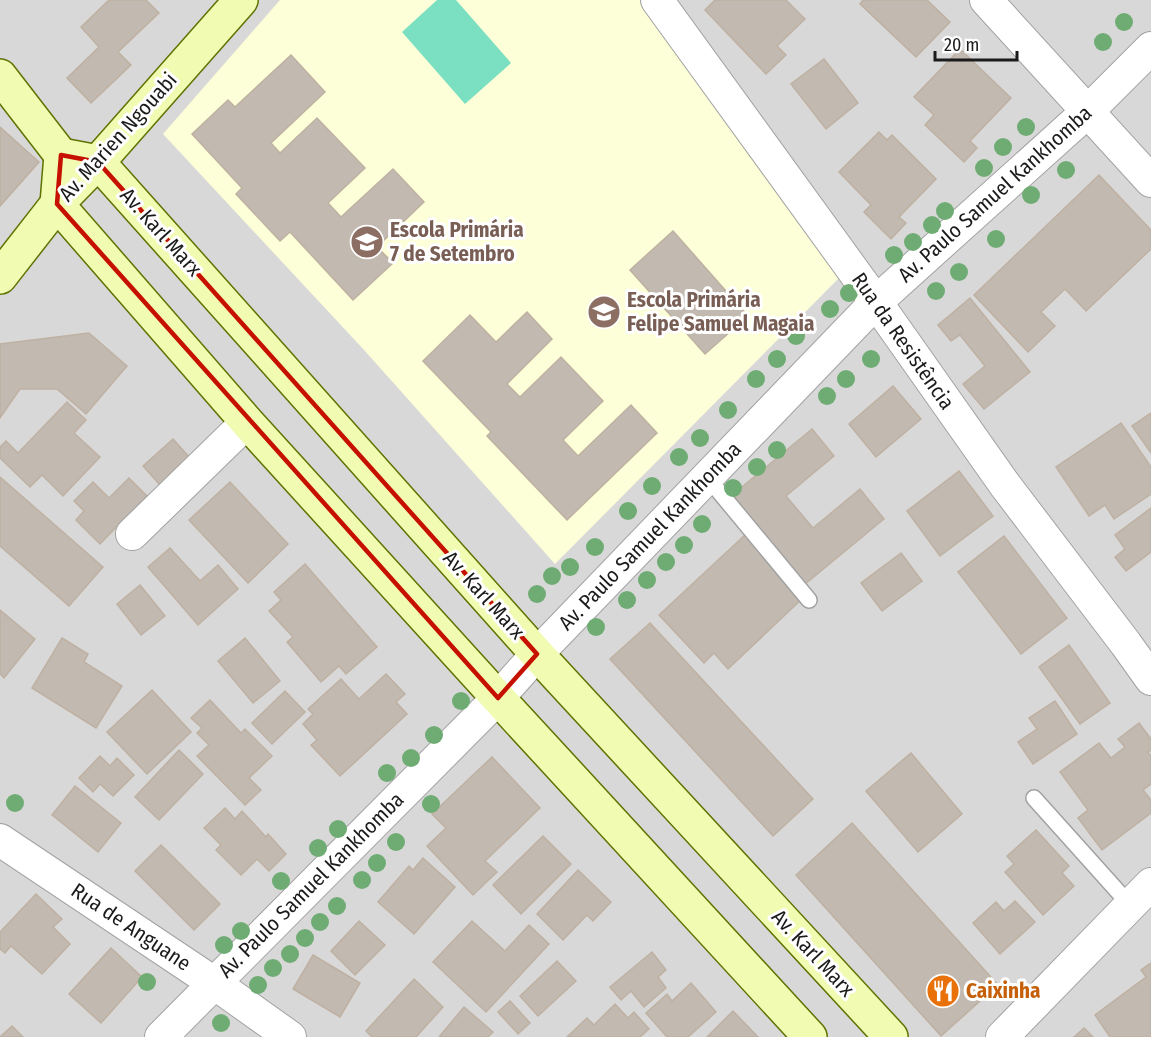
<svg xmlns="http://www.w3.org/2000/svg" width="1151" height="1037" font-family="'Fira Sans Condensed',sans-serif">
<rect width="100%" height="100%" fill="#edeae0"/>
<!-- residential -->
<rect fill="#d9d8d8" x="0" y="0" width="1151" height="1037"/>
<!-- education -->
<polygon fill="#fcffd7" points="280,0 643,0 843,274 555,564 365,351 163,134"/>
<!-- pitch -->
<polygon fill="#7bdfc1" points="437,0 456,0 511,63 465,104 402,32"/>
<!-- building -->
<g fill="#c2b9b0" stroke="#bfb1a2" stroke-width="1.5">
<polygon points="109,0 146,0 159,13 118,52 131,65 91,103 67,78 99,47 81,27"/>
<polygon points="715,0 786,0 805,19 777,46 786,55 766,74 705,10"/>
<polygon points="863,0 927,0 950,22 916,57 860,4"/>
<polygon points="960,49 1011,98 970,141 977,148 964,162 925,125 934,115 914,97"/>
<polygon points="291,55 325,92 271,143 280,153 317,118 365,168 328,203 341,217 393,169 424,202 377,247 393,263 353,300 290,232 280,241 236,194 242,188 192,134 228,100 235,107"/>
<polygon points="824,59 858,103 826,129 791,84"/>
<polygon points="0,127 39,162 0,206"/>
<polygon points="879,132 887,140 892,135 936,179 899,217 906,223 891,239 864,212 871,205 839,172"/>
<polygon points="1099,175 1151,230 1151,249 1086,311 1065,289 1041,312 1055,326 1028,352 974,295"/>
<polygon points="673,231 748,316 705,354 630,270"/>
<polygon points="970,298 1030,372 984,409 963,384 985,366 960,335 951,341 938,325"/>
<polygon points="527,312 552,339 507,384 520,397 561,357 603,401 563,440 578,456 631,405 657,433 567,520 487,436 491,432 423,361 470,315 496,342"/>
<polygon points="89,333 127,366 86,414 57,389 20,389 0,418 0,344"/>
<polygon points="893,386 921,419 876,457 849,424"/>
<polygon points="67,402 86,420 74,433 100,457 63,496 42,475 30,487 0,458 0,447 6,441 18,453"/>
<polygon points="1151,413 1151,453 1132,426"/>
<polygon points="1121,423 1151,467 1151,494 1114,519 1105,505 1089,516 1056,467"/>
<polygon points="812,429 834,456 786,496 813,528 860,489 884,519 804,585 731,496"/>
<polygon points="173,439 190,458 160,485 143,466"/>
<polygon points="959,471 993,516 940,556 907,511"/>
<polygon points="0,477 103,567 69,606 0,546"/>
<polygon points="129,478 147,496 100,544 76,520 84,511 74,501 93,482 109,498"/>
<polygon points="230,482 288,544 248,583 189,520"/>
<polygon points="1151,508 1151,552 1126,571 1115,557 1125,549 1115,535"/>
<polygon points="746,534 804,597 728,669 714,653 704,663 659,615"/>
<polygon points="1004,536 1067,618 1021,654 958,572"/>
<polygon points="170,548 200,581 218,565 238,589 198,625 148,567"/>
<polygon points="901,553 922,581 882,611 861,583"/>
<polygon points="305,564 377,647 346,674 339,666 321,682 287,642 293,637 269,611 281,600 274,592"/>
<polygon points="140,585 165,616 141,635 117,604"/>
<polygon points="0,610 35,639 4,678 0,674"/>
<polygon points="650,623 813,799 773,836 610,659"/>
<polygon points="62,638 88,654 84,662 122,686 96,728 32,688"/>
<polygon points="245,638 280,681 253,703 218,661"/>
<polygon points="1069,645 1110,703 1080,724 1039,667"/>
<polygon points="386,674 405,694 396,702 407,714 340,776 311,745 317,740 303,724 313,714 308,709 341,679 359,699"/>
<polygon points="152,690 191,732 147,774 107,732"/>
<polygon points="285,691 305,712 272,744 252,723"/>
<polygon points="210,700 241,733 245,729 272,756 249,778 261,790 245,805 197,756 209,745 197,733 202,728 191,718"/>
<polygon points="1055,701 1077,734 1033,764 1018,742 1037,729 1029,718"/>
<polygon points="1139,723 1151,739 1151,750 1148,752 1151,756 1151,784 1143,790 1151,800 1151,813 1102,850 1078,818 1088,810 1060,772 1099,743 1111,758 1125,747 1118,739"/>
<polygon points="179,750 203,774 159,820 135,797"/>
<polygon points="911,753 962,814 918,852 866,791"/>
<polygon points="100,756 110,766 117,758 134,775 113,796 100,784 93,792 79,778"/>
<polygon points="492,757 540,808 485,861 497,872 473,895 427,846 446,828 432,814"/>
<polygon points="75,786 121,823 98,852 52,815"/>
<polygon points="225,808 235,819 242,811 266,837 268,834 286,854 269,871 257,859 241,875 216,850 221,845 204,828"/>
<polygon points="852,823 998,985 941,1036 796,875"/>
<polygon points="1036,830 1069,866 1062,873 1074,886 1043,915 1005,872 1014,864 1007,856"/>
<polygon points="543,836 571,864 521,914 493,885"/>
<polygon points="161,845 220,904 194,930 135,871"/>
<polygon points="423,858 455,887 414,934 378,902 409,866 413,870"/>
<polygon points="578,870 611,902 593,921 587,915 563,940 537,914"/>
<polygon points="36,894 62,919 53,927 70,944 42,974 11,946 5,953 0,949 0,932"/>
<polygon points="1015,901 1035,922 1000,954 973,923 996,902 1004,911"/>
<polygon points="359,921 385,945 355,975 331,951"/>
<polygon points="472,921 505,951 529,925 549,944 486,1012 433,962"/>
<polygon points="111,948 142,977 101,1023 69,994"/>
<polygon points="652,952 666,970 658,977 666,988 644,1007 631,991 621,1000 610,987"/>
<polygon points="313,955 360,983 340,1017 293,989"/>
<polygon points="557,961 576,981 538,1016 520,996"/>
<polygon points="1151,963 1151,1037 1110,1037 1095,1015 1146,977 1141,970"/>
<polygon points="414,979 443,1007 416,1037 372,1037 366,1031"/>
<polygon points="691,983 716,1012 688,1037 667,1037 646,1013 667,994 672,1001"/>
<polygon points="510,1001 530,1023 518,1034 498,1012"/>
<polygon points="615,1004 628,1018 634,1012 649,1029 640,1037 567,1037 587,1018 594,1025"/>
<polygon points="464,1007 493,1032 488,1037 439,1037"/>
<polygon points="733,1011 758,1037 707,1037"/>
<polygon points="12,1026 23,1037 0,1037"/>
<polygon points="1084,1028 1093,1037 1074,1037"/>
</g>
<g fill="none" stroke-linecap="round" stroke-linejoin="round">
<defs>
<g id="lane">
<polyline points="707,477 809,600"/>
<polyline points="1034,798 1130,905"/>
</g>
<g id="street">
<polyline points="657,0 876,302 1005,485 1126,644 1151,679"/>
<polyline points="986,0 1151,181"/>
<polyline points="132,534 247,422"/>
<polyline points="0,840 214,983 290,1037"/>
<polyline points="161,1037 498,698 537,654 876,302 1087,112 1151,48"/>
<polyline points="1002,1037 1151,884"/>
</g>
<g id="secondary">
<polyline points="0,76 61,155"/>
<polyline points="61,155 98,162 537,654 891,1037"/>
<polyline points="61,155 57,204 247,422 498,698 810,1037"/>
<polyline points="0,277 57,204 98,162 241,0"/>
</g>
</defs>
<!-- lane casing -->
<use href="#lane" stroke="#a2a2a2" stroke-width="18"/>
<!-- street casing -->
<use href="#street" stroke="#a2a2a2" stroke-width="34"/>
<!-- secondary casing -->
<use href="#secondary" stroke="#5d7302" stroke-width="36"/>
<!-- lane -->
<use href="#lane" stroke="#fff" stroke-width="15"/>
<!-- street -->
<use href="#street" stroke="#fff" stroke-width="32"/>
<!-- secondary -->
<use href="#secondary" stroke="#f1fbb1" stroke-width="33"/>
</g>
<!-- trees -->
<g fill="#6fac74">
<circle cx="1124" cy="22" r="9"/>
<circle cx="1103" cy="42" r="9"/>
<circle cx="1026" cy="127" r="9"/>
<circle cx="1003" cy="147" r="9"/>
<circle cx="984" cy="168" r="9"/>
<circle cx="1066" cy="170" r="9"/>
<circle cx="1031" cy="195" r="9"/>
<circle cx="945" cy="211" r="9"/>
<circle cx="932" cy="225" r="9"/>
<circle cx="996" cy="239" r="9"/>
<circle cx="913" cy="242" r="9"/>
<circle cx="894" cy="255" r="9"/>
<circle cx="959" cy="272" r="9"/>
<circle cx="936" cy="291" r="9"/>
<circle cx="849" cy="293" r="9"/>
<circle cx="830" cy="309" r="9"/>
<circle cx="796" cy="336" r="9"/>
<circle cx="777" cy="359" r="9"/>
<circle cx="871" cy="359" r="9"/>
<circle cx="756" cy="379" r="9"/>
<circle cx="846" cy="379" r="9"/>
<circle cx="827" cy="396" r="9"/>
<circle cx="728" cy="410" r="9"/>
<circle cx="700" cy="438" r="9"/>
<circle cx="777" cy="450" r="9"/>
<circle cx="679" cy="457" r="9"/>
<circle cx="757" cy="467" r="9"/>
<circle cx="652" cy="486" r="9"/>
<circle cx="733" cy="488" r="9"/>
<circle cx="628" cy="511" r="9"/>
<circle cx="702" cy="524" r="9"/>
<circle cx="684" cy="545" r="9"/>
<circle cx="595" cy="547" r="9"/>
<circle cx="666" cy="562" r="9"/>
<circle cx="570" cy="567" r="9"/>
<circle cx="552" cy="576" r="9"/>
<circle cx="647" cy="580" r="9"/>
<circle cx="537" cy="594" r="9"/>
<circle cx="627" cy="600" r="9"/>
<circle cx="596" cy="627" r="9"/>
<circle cx="461" cy="701" r="9"/>
<circle cx="434" cy="735" r="9"/>
<circle cx="411" cy="758" r="9"/>
<circle cx="387" cy="773" r="9"/>
<circle cx="15" cy="803" r="9"/>
<circle cx="431" cy="804" r="9"/>
<circle cx="338" cy="829" r="9"/>
<circle cx="396" cy="842" r="9"/>
<circle cx="318" cy="848" r="9"/>
<circle cx="377" cy="863" r="9"/>
<circle cx="362" cy="880" r="9"/>
<circle cx="281" cy="881" r="9"/>
<circle cx="337" cy="906" r="9"/>
<circle cx="320" cy="922" r="9"/>
<circle cx="241" cy="931" r="9"/>
<circle cx="305" cy="938" r="9"/>
<circle cx="224" cy="945" r="9"/>
<circle cx="290" cy="954" r="9"/>
<circle cx="273" cy="968" r="9"/>
<circle cx="147" cy="982" r="9"/>
<circle cx="258" cy="985" r="9"/>
<circle cx="221" cy="1023" r="9"/>
</g>
<!-- marked area -->
<path fill="none" stroke="#c61000" stroke-width="4.5" stroke-linejoin="round" d="M61,155L98,162L537,654L498,698L57,204Z"/>
<!-- icons -->
<defs>
<symbol id="school-disc" viewBox="-11 -11 22 22"><circle r="9.5" fill="#8d6e63" stroke="#fff"/><path d="M0-5L7-2L0 1L-7-2ZM-4 1L0 2.5L4 1V4Q0 6-4 4Z" fill="#fff"/></symbol>
<symbol id="restaurant-disc" viewBox="-11 -11 22 22"><circle r="9.5" fill="#e8710a" stroke="#fff"/><path d="M-5-6h1v4h1v-4h1v4h1v-4h1v5L-1.5 .5V6h-2V.5L-5-1ZM5-6V6H3V1.5H1.5Q1.5-4 5-6Z" fill="#fff"/></symbol>
</defs>
<g fill-rule="evenodd">
<use href="#school-disc" x="348" y="223" width="38" height="38"/>
<use href="#school-disc" x="585" y="293" width="38" height="38"/>
<use href="#restaurant-disc" x="924" y="972" width="38" height="38"/>
</g>
<g text-anchor="middle" dominant-baseline="central" stroke-width="6" stroke-linejoin="round" paint-order="stroke">
<!-- street labels -->
<g font-size="21" fill="#1b1b1b" stroke="#fff">
<text transform="translate(118 137) rotate(-48)">Av. Marien Ngouabi</text>
<text transform="translate(995 194) rotate(-42)">Av. Paulo Samuel Kankhomba</text>
<text transform="translate(161 232) rotate(48)">Av. Karl Marx</text>
<text transform="translate(903 341) rotate(55)">Rua da Resistência</text>
<text transform="translate(650 536) rotate(-46)">Av. Paulo Samuel Kankhomba</text>
<text transform="translate(484 595) rotate(48)">Av. Karl Marx</text>
<text transform="translate(311 885) rotate(-45)">Av. Paulo Samuel Kankhomba</text>
<text transform="translate(131 927) rotate(34)">Rua de Anguane</text>
<text transform="translate(813 953) rotate(47)">Av. Karl Marx</text>
</g>
<!-- education labels -->
<g font-size="21" font-weight="bold" fill="#785e54" stroke="#fff" text-anchor="start">
<text x="390" y="230">Escola Primária<tspan x="390" dy="24">7 de Setembro</tspan></text>
<text x="627" y="300">Escola Primária<tspan x="627" dy="24">Felipe Samuel Magaia</tspan></text>
</g>
<!-- food labels -->
<g font-size="21" font-weight="bold" fill="#c56008" stroke="#fff" text-anchor="start">
<text x="966" y="991">Caixinha</text>
</g>
</g>
<!-- scale -->
<path d="M935 51v9h82v-9" fill="none" stroke="#1b1b1b" stroke-width="3"/>
<text x="944" y="51" font-size="18" fill="#1b1b1b" stroke="#ffffff" stroke-width="4.5" paint-order="stroke">20 m</text>
</svg>
